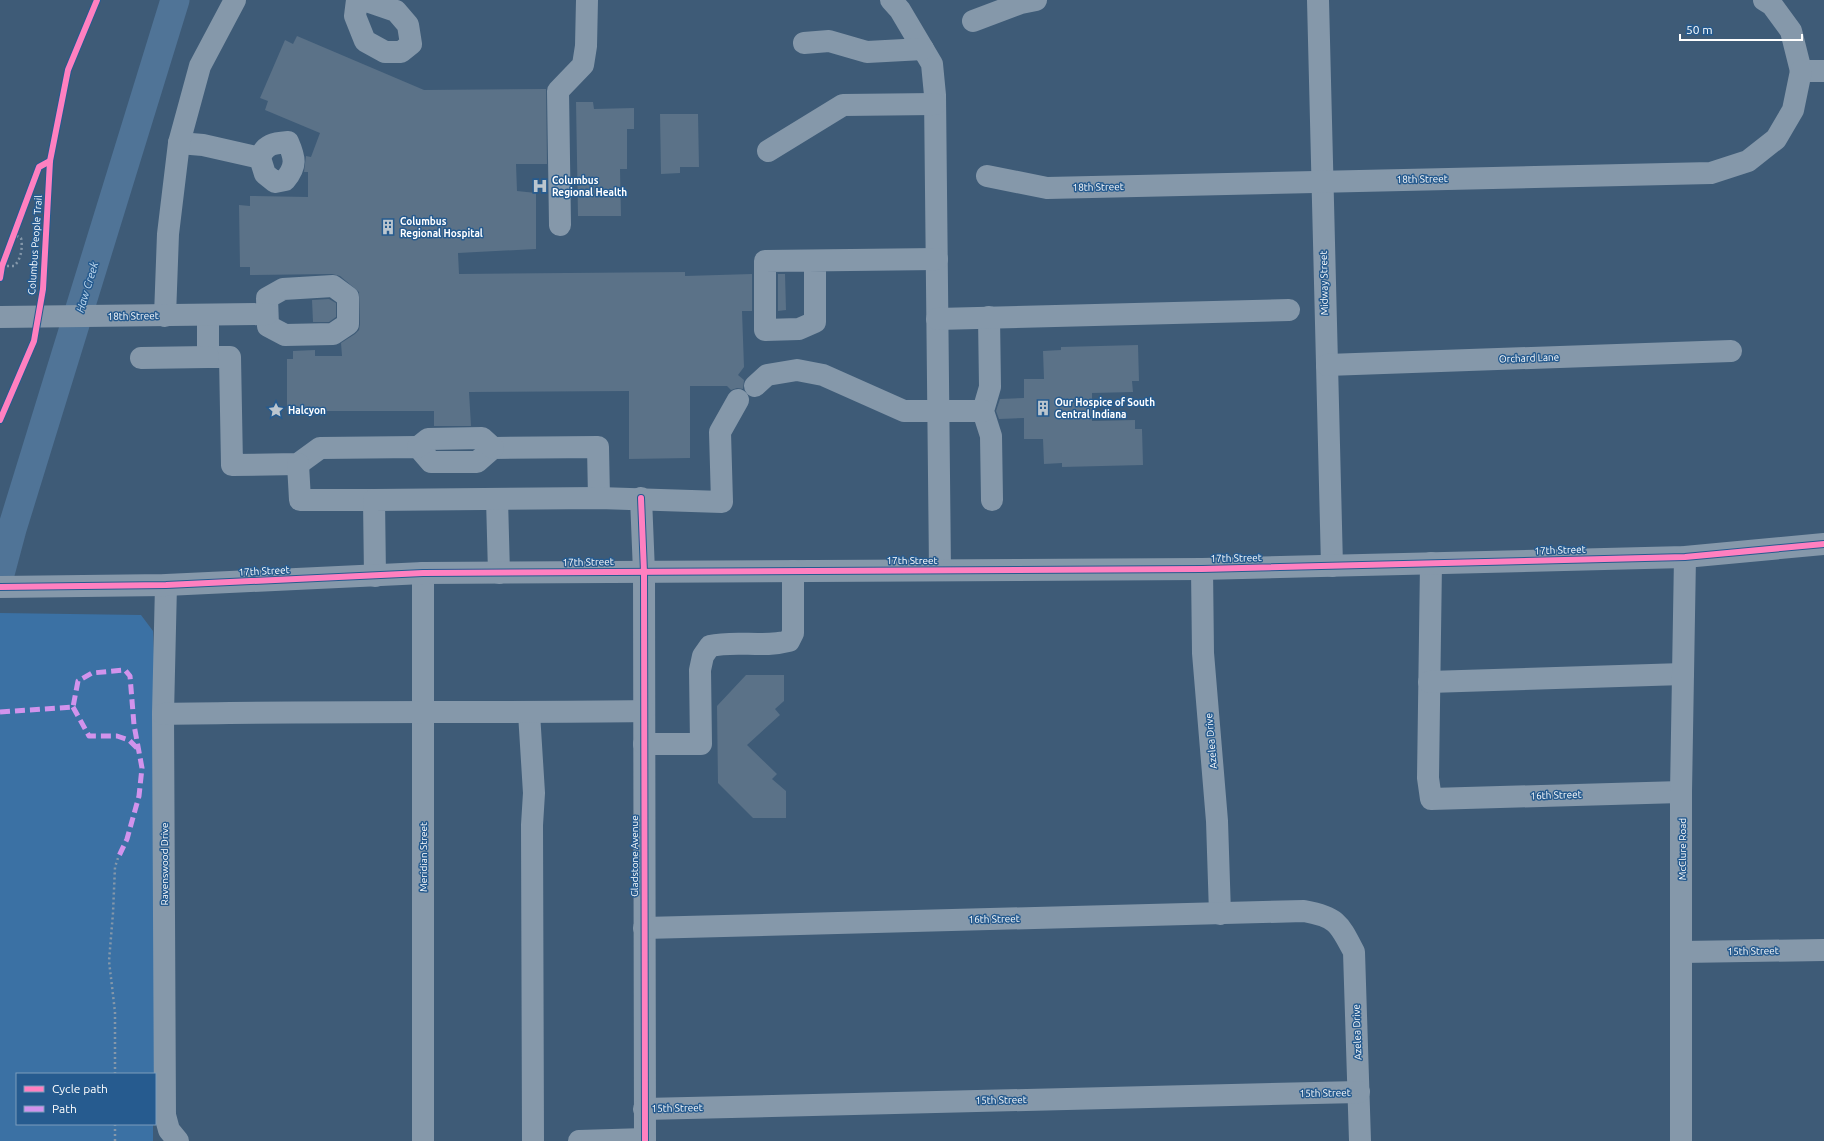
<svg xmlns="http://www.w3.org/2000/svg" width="1824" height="1141" font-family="Ubuntu,sans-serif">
<rect width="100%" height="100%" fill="#3e5b77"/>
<!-- green -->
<polygon fill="#3b71a4" points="0,613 141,615 153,631 155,681 157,889 154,1074 17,1074 17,1124 153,1124 153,1141 0,1141"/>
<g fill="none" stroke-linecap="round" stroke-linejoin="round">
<!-- river -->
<polyline stroke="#507497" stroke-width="29" points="0,574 12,529 175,0"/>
</g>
<!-- building -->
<g fill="#5b7288">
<polygon points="297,36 424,90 546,89 547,164 516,164 517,191 536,193 536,249 458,253 459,274 685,272 685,276 752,274 752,311 742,311 744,367 738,375 744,380 743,389 737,388 731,390 727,386 690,386 690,458 629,459 629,391 469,392 471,426 434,426 434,411 287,411 287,359 293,359 293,351 315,350 315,356 342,356 341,343 355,334 359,330 360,324 359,292 340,276 332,274 250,275 250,267 240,267 239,205 250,206 250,196 308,197 308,172 304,172 306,156 311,157 320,133 265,110 268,101 260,98 285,40 293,44"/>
<polygon points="576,102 593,102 594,109 634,108 634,129 627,129 627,169 620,169 621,216 578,216"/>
<polygon points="660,114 698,114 699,167 680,167 680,173 661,174"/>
<polygon points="778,274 785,274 786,310 778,311"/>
<polygon points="329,299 336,303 336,317 329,322 313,322 312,300"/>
<polygon points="1138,345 1139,381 1132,381 1133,392 1092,393 1092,421 1135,420 1135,429 1142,429 1143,465 1062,467 1062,463 1044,464 1043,439 1024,439 1024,418 999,419 996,411 1000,399 1024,398 1024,379 1044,379 1043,351 1061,350 1061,347"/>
<polygon points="746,675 784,675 784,701 775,709 780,715 747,745 777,774 772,779 786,791 786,818 753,818 718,783 717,706"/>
</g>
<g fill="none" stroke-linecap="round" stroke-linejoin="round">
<!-- path -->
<g stroke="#8598aa" stroke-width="2.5" stroke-dasharray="2 3" stroke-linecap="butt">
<path d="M2,266H14C21,260 23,247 21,238L15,235"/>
<polyline points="115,1074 115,1012 109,961 113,913 115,867 118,858"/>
<polyline points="115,1124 115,1141"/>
</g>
<!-- minor -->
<g stroke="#8598aa" stroke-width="22">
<polyline points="357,0 355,16 365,41 385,52 401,52 411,44 408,25 396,11 364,0"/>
<polyline points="891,0 900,10 932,64 935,95 940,570"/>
<polyline points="1318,0 1332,566"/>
<polyline points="1764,0 1772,5 1791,31 1801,71 1824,71"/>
<polyline points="973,21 1021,3 1036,0"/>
<polyline points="804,43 829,41 867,52 923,49"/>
<path d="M179,143L203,145L260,158L265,174L275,182L285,180C297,166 295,158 288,142C274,143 265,144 260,158"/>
<polyline points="768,151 843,105 935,104"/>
<polyline points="987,176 1047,188 1711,173 1748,161 1776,139 1793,110 1801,71"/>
<polyline points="560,225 558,91 583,65 586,46 587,0"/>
<polyline points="815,261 815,322 799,329 765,330 765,261 937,259"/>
<polygon points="333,286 348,297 348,324 333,334 285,335 268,326 267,298 283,289"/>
<polyline points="208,315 208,357 230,357 232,465 298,464 320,448 418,447 431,462 477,462 493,448 598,447 599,498"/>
<polyline points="165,316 168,234 179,143 200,66 235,0"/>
<polyline points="0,317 267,314"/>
<polyline points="989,317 990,387 983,411 991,436 992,500"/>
<polyline points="937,319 1289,310"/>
<polyline points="141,358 208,357"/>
<polyline points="1327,365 1731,351"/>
<polyline points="755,386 767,375 797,370 823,375 904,411 983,411"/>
<polyline points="418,447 428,439 482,438 493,448"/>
<polyline points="298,464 300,500 374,500"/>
<polyline points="641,498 644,572 645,1141"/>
<polyline points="497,499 499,573"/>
<polyline points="1431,563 1428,778 1431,799 1681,792"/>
<polyline points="1202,569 1203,653 1217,821 1220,914"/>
<polyline points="423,573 423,1141"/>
<polyline points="375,576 374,500 599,498 722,502 720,432 738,400"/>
<polyline points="166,585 163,714 165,1115 169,1130 178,1141"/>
<polyline points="0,587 166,585 423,573 1202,569 1685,557 1824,544"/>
<polyline points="1429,682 1683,674"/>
<polyline points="529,713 534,793 532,825 533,1141"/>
<path d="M163,714C323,711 484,713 644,711"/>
<path d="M644,744H701L700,670L703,656L710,646C736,640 763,648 789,641L793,633V571"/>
<path d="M644,928L1304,911C1337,917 1339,923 1354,952L1360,1141"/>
<polyline points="1682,952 1824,950"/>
<polyline points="644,1109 1359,1092"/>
<polyline points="579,1141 645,1139"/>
<polyline points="1681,1141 1681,792 1685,557"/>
</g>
<!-- quiet -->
<g stroke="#d193ec" stroke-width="5" stroke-dasharray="10 5" stroke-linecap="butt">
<polyline points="73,707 89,736 117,736 129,740 138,749"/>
<polyline points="0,712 73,707 78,681 92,673 125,670 130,676 134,725 142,768 139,796 127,839 118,858"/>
</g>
<defs>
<g id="cycleway">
<polyline points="0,278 2,266 39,167 50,161"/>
<polyline points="0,420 34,341 43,289 50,161 68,70 97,0"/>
<polyline points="641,498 644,572 645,1141"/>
<polyline points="0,587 166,585 423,573 1202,569 1685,557 1824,544"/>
</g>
</defs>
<!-- cycleway casing -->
<use href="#cycleway" stroke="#265b8f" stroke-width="8"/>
<!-- cycleway -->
<use href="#cycleway" stroke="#ff80c0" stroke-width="6"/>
</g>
<!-- icons -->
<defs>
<symbol id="hospital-bare" viewBox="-9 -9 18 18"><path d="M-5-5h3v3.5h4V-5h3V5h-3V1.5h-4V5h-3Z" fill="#bbc6cf" stroke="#265b8f" stroke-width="2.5" paint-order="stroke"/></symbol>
<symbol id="building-bare" viewBox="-9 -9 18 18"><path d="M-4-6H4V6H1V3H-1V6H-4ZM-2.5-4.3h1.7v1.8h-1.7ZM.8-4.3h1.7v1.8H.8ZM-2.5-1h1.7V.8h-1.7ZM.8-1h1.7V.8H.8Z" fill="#bbc6cf" stroke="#265b8f" stroke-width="2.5" paint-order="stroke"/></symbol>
<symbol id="sight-bare" viewBox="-9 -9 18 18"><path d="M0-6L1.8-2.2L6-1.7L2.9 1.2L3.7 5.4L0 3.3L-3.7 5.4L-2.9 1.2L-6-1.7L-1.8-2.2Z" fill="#bbc6cf" stroke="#265b8f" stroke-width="2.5" paint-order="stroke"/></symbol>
</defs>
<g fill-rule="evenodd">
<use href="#hospital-bare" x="529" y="175" width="22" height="22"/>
<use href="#building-bare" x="377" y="216" width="22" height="22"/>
<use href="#building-bare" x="1032" y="397" width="22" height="22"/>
<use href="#sight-bare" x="265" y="399" width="22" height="22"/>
</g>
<g text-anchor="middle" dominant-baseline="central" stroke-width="3" stroke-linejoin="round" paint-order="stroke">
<!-- street labels -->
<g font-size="10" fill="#fff" stroke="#265b8f">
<text transform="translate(1422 179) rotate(-1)">18th Street</text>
<text transform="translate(1098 187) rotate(-1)">18th Street</text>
<text transform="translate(35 245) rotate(-86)">Columbus People Trail</text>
<text transform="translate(1324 283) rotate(-91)">Midway Street</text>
<text transform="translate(133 316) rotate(-1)">18th Street</text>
<text transform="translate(1529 358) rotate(-2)">Orchard Lane</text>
<text transform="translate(1560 550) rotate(-2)">17th Street</text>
<text transform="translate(1236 558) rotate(-1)">17th Street</text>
<text x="912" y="560">17th Street</text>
<text transform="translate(588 562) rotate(-1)">17th Street</text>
<text transform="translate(264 571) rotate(-3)">17th Street</text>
<text transform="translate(1211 741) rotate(-95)">Azelea Drive</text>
<text transform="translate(1556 795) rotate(-2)">16th Street</text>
<text transform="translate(1682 849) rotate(-90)">McClure Road</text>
<text transform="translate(634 856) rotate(-90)">Gladstone Avenue</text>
<text transform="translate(423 857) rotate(-90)">Meridian Street</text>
<text transform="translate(164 864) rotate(-90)">Ravenswood Drive</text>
<text transform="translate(994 919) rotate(-1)">16th Street</text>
<text transform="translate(1753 951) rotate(-1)">15th Street</text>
<text transform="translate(1357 1032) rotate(-92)">Azelea Drive</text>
<text transform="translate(1325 1093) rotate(-1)">15th Street</text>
<text transform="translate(1001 1100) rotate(-1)">15th Street</text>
<text transform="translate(677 1108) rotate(-1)">15th Street</text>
</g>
<!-- poi labels -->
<g font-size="10" font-weight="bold" fill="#fff" stroke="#265b8f" text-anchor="start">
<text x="552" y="180">Columbus<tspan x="552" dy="12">Regional Health</tspan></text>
<text x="400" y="221">Columbus<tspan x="400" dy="12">Regional Hospital</tspan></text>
<text x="1055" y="402">Our Hospice of South<tspan x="1055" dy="12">Central Indiana</tspan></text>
<text x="288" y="410">Halcyon</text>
</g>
<!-- water labels -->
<g font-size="11" font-style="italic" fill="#c2dcf2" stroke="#265b8f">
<text transform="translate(87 287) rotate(-73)">Haw Creek</text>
</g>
</g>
<!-- legend -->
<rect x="16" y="1073" width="140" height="52" fill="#265b8f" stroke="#7d9dbc"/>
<rect x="24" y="1086" width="20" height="6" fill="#ff80c0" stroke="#7d9dbc"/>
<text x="52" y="1093" font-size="12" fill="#ffffff">Cycle path</text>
<rect x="24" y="1106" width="20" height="6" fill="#d193ec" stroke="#7d9dbc"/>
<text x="52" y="1113" font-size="12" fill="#ffffff">Path</text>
<!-- scale -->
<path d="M1680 34v6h122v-6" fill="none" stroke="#ffffff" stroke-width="2"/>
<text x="1686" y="34" font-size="12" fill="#ffffff" stroke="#265b8f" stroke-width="3" paint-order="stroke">50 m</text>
</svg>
